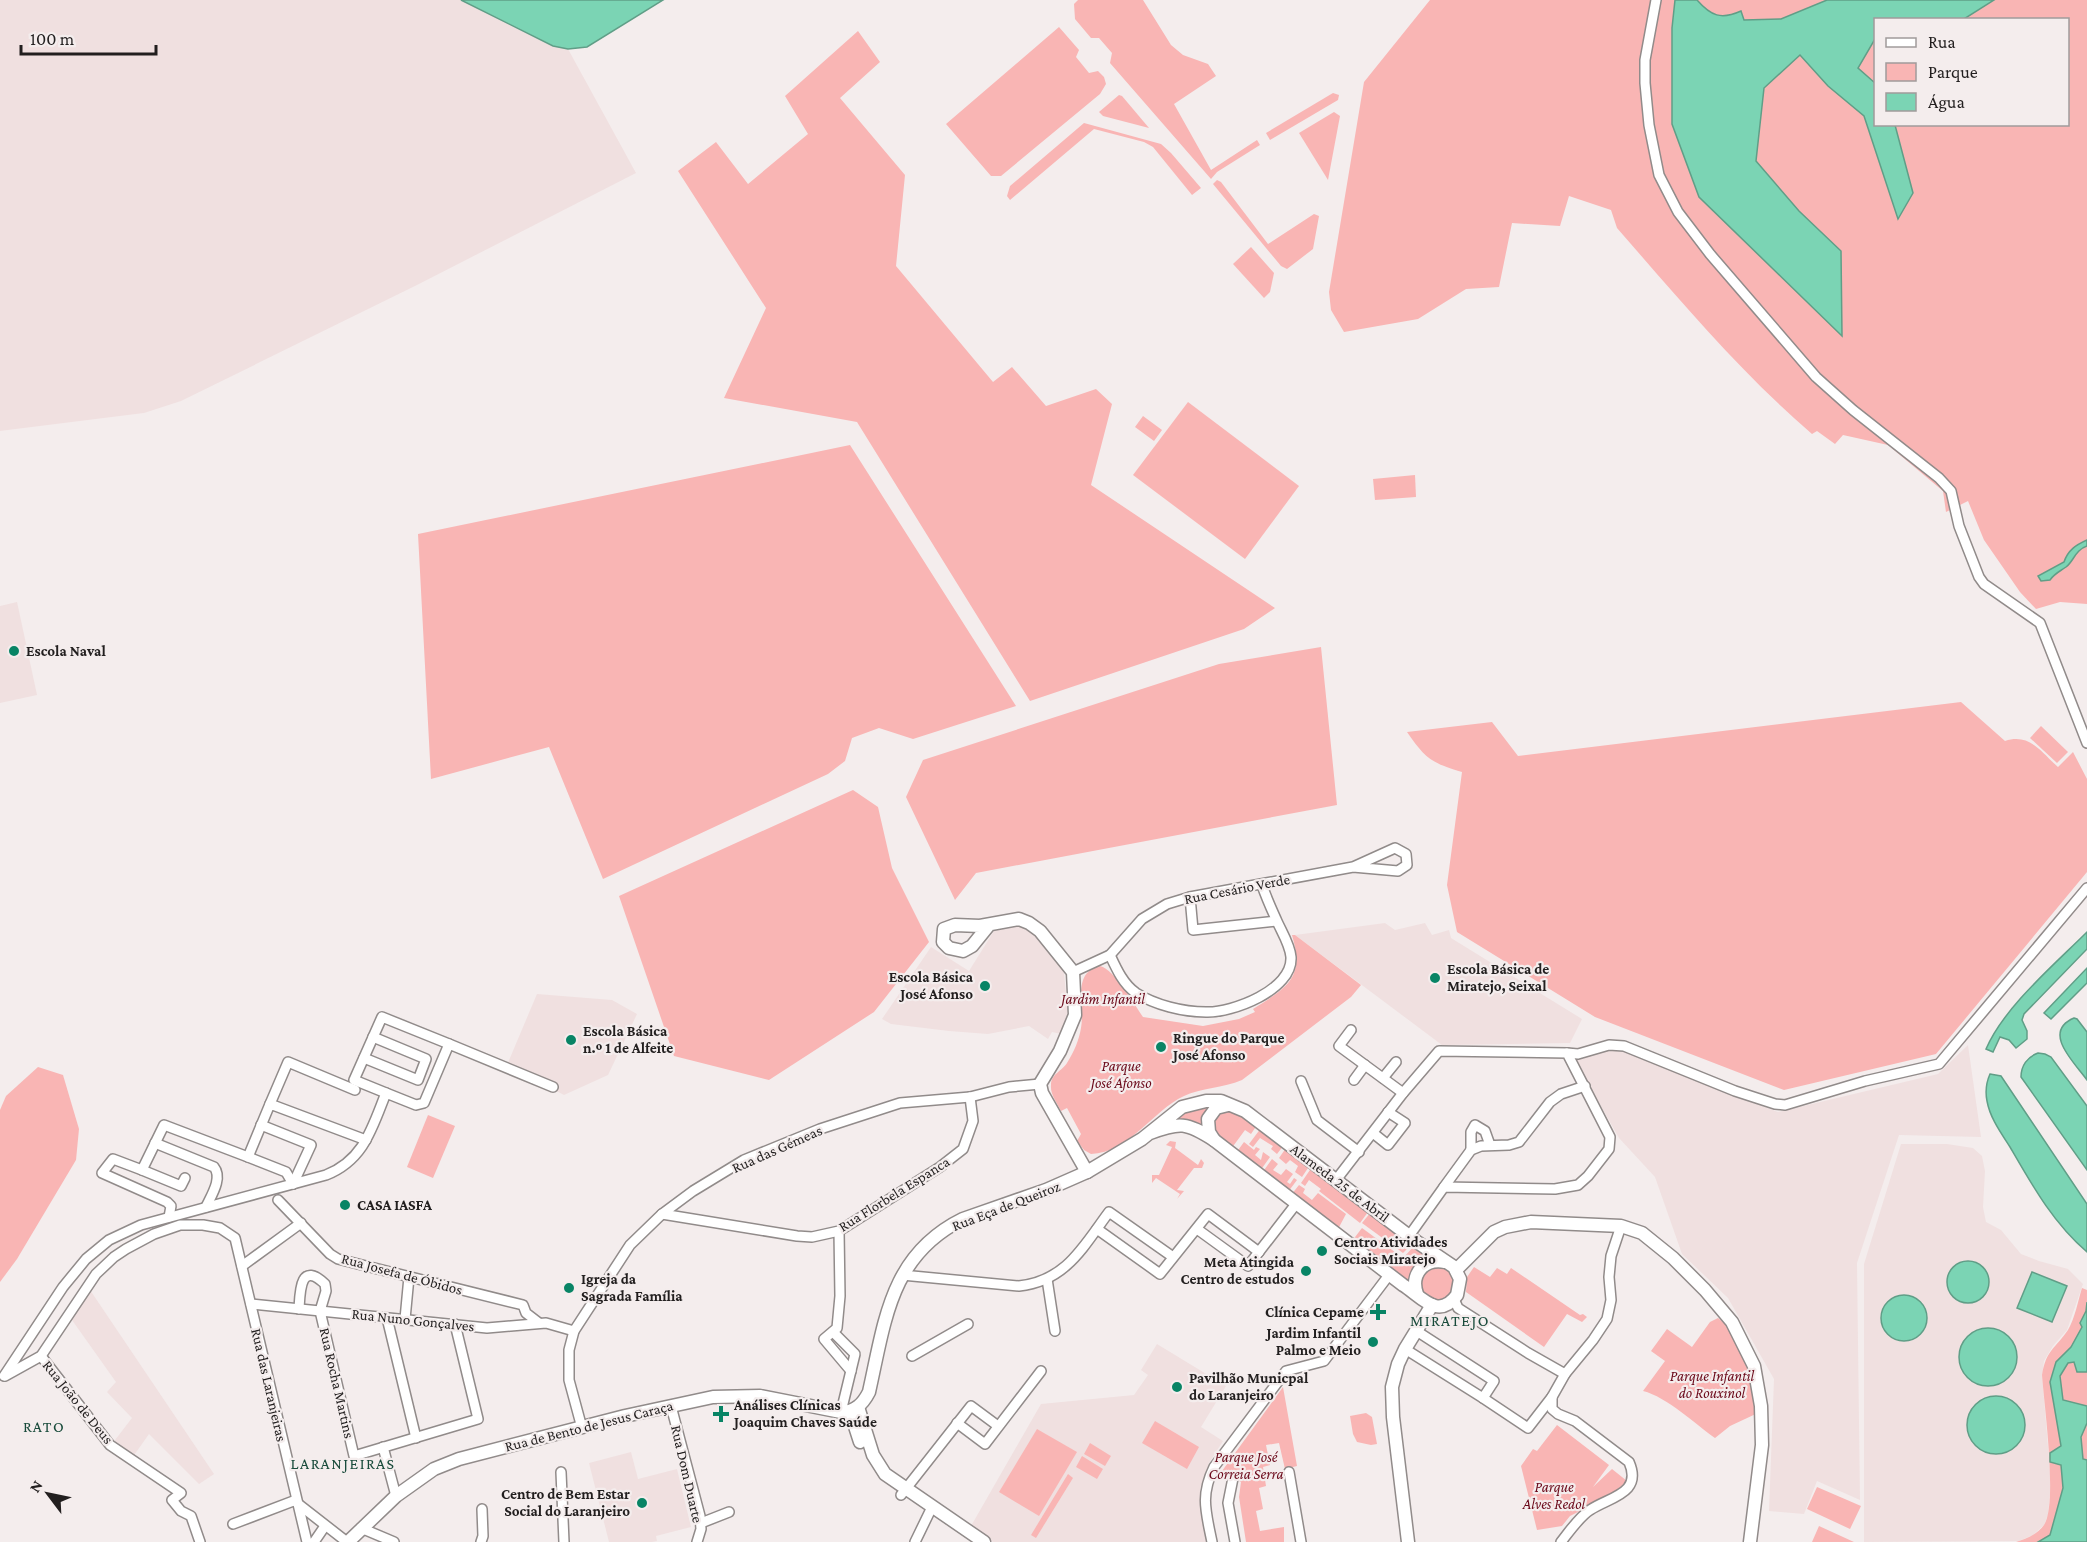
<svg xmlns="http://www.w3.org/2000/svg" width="2087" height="1542" font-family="'Crimson Pro',serif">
<rect width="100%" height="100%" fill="#f4eded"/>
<!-- built -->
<g fill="#f0e0e0">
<polygon points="0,0 461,0 553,46 568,49 636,173 417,285 181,401 144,413 0,431"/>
<polygon points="17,602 37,695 0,703 0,606"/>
<polygon points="1023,923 1057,960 1064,973 1068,1016 1061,1034 1052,1032 1048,1039 1029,1026 988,1034 949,1031 891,1024 882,1019 931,947 969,971 994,931 1004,927"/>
<polygon points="1385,923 1395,930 1425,923 1432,935 1449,930 1451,938 1582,1019 1570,1043 1442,1045 1295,935"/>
<polygon points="537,994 612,1000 637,1014 608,1075 564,1095 507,1065"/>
<polygon points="1968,1045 1981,1137 1899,1135 1857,1263 1860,1500 1817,1481 1804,1514 1769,1511 1774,1379 1728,1298 1682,1254 1655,1177 1619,1138 1574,1059 1596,1049 1619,1049 1778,1112 1938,1074"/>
<polygon points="1901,1144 1947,1144 1973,1148 1982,1156 1985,1171 1983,1207 1986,1222 2001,1230 2021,1254 2039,1261 2068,1269 2083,1284 2067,1330 2053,1346 2044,1361 2042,1375 2051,1482 2048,1515 2044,1525 2033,1535 2019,1541 1864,1542 1864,1264"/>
<polygon points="90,1290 214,1474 199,1484 149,1434 132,1458 112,1444 132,1418 107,1392 116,1382 72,1320"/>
<polygon points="1157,1344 1226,1386 1201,1427 1223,1441 1209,1463 1200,1489 1200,1503 1207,1542 993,1542 971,1526 1041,1404 1134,1395 1148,1375 1141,1370"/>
<polygon points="631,1452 638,1479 677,1469 691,1527 656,1536 657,1541 652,1542 609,1542 589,1463"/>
</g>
<!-- green -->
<g fill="#f9b5b4" fill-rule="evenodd">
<polygon points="1078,0 1143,0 1171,45 1183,55 1208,64 1216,76 1174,104 1211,170 1257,140 1260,145 1217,172 1211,179 1110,63 1112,53 1099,38 1091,38 1075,19 1074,4"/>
<path d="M1430,0H2087V604L2060,602L2036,609L2020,592L1984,540L1968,501L1946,512L1943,491L1888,445L1843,435L1835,444L1817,431L1812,434C1740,372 1679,299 1617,228L1611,210L1569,196L1560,226L1512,223L1499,287L1466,289L1418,319L1344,332L1331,310L1329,292L1364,82ZM1876,20H2068V124H1876Z"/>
<polygon points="1059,27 1079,50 1076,57 1089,73 1098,71 1104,77 1106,84 1100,94 1001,176 991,176 946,124"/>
<polygon points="858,31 880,62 840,98 905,175 896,266 993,382 1012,367 1046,406 1096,389 1112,404 1091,485 1275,608 1244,629 1030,701 857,422 724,398 766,308 678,171 716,142 748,184 808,134 785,96"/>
<polygon points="1333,93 1339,95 1338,100 1270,140 1266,133"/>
<polygon points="1119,95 1122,96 1149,128 1103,116 1099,112"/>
<polygon points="1334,112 1340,116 1328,180 1299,133"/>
<polygon points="1084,123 1161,144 1171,153 1201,188 1192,195 1153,147 1144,142 1094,129 1010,200 1007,196 1010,186"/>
<polygon points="1217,180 1221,182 1268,244 1314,214 1319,216 1313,249 1287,269 1281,266 1213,184"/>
<polygon points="1251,247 1274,273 1270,292 1264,298 1233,264"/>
<polygon points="1188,402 1299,486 1245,559 1133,475"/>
<polygon points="1143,416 1162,430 1154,441 1135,427"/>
<polygon points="850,445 1016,706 913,739 879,728 852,738 845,761 828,774 603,879 549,747 431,779 418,534"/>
<polygon points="1415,475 1416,497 1375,500 1373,479"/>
<polygon points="1321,647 1337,805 976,873 955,900 906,797 923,760 1219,664"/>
<path d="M1961,702L2005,741C2030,733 2041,752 2058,767L2073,752L2087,779V872L1936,1054L1784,1090L1595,1017L1457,932L1447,885L1462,772C1431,763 1425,758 1407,732L1492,722L1518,756Z"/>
<polygon points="2041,726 2068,752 2057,763 2030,738"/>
<polygon points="853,790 878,807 892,868 929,942 874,1012 769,1080 674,1056 619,896"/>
<path d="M1292,935H1295L1361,985L1351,997L1242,1080C1223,1088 1201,1088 1184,1096C1152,1111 1129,1153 1091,1154L1084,1150L1077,1141L1081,1134L1067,1108L1061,1111C1057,1103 1050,1094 1051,1085C1051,1074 1062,1071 1067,1063C1074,1052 1079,1040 1081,1028C1085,1008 1071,972 1100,966C1115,970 1134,1004 1143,1017L1203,1026L1239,1019L1255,1012L1253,1009C1287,987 1305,979 1292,935Z"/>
<polygon points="38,1067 63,1075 79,1129 76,1160 17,1259 0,1282 0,1110 6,1096"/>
<polygon points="1202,1105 1211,1107 1203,1118 1202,1129 1171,1118"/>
<polygon points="1235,1109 1257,1125 1251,1134 1245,1130 1231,1149 1222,1141 1212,1128 1214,1114"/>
<polygon points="428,1115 455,1126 433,1178 407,1167"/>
<polygon points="1261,1128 1284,1145 1277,1154 1271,1149 1273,1146 1260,1138 1253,1147 1249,1144"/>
<polygon points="1170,1141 1176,1142 1175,1148 1198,1165 1201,1159 1204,1163 1202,1168 1194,1168 1177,1190 1184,1191 1177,1199 1180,1194 1156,1178 1152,1183 1152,1175 1159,1175 1172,1147 1166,1145"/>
<polygon points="1244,1142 1254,1150 1256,1147 1260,1149 1255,1155 1261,1160 1263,1152 1270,1157 1260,1171 1236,1153"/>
<polygon points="1286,1148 1310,1165 1302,1177 1295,1172 1298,1166 1290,1160 1286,1164 1279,1158"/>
<polygon points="1272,1159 1278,1164 1273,1170 1281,1175 1286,1169 1293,1174 1287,1182 1290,1184 1294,1178 1297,1180 1288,1192 1262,1173"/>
<polygon points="1312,1167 1368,1212 1360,1223 1319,1191 1321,1189 1309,1180 1305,1186 1301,1183"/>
<polygon points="1299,1185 1305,1189 1303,1193 1312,1200 1318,1193 1346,1214 1337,1231 1291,1195"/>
<polygon points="1371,1212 1413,1243 1403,1253 1362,1223"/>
<polygon points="1362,1228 1399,1255 1383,1264 1352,1241"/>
<polygon points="1414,1246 1422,1252 1424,1258 1407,1281 1384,1266 1405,1256"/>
<path d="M1430,1267C1434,1267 1440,1266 1445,1268C1454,1272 1456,1285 1451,1293C1449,1298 1443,1299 1439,1302L1423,1296L1419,1280Z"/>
<polygon points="1474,1267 1490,1277 1497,1268 1507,1274 1511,1268 1580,1315 1583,1314 1587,1317 1582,1322 1567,1314 1544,1347 1466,1292 1467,1277"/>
<path d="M2082,1288L2087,1290V1347L2072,1344L2071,1347L2056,1362L2050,1382L2061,1446V1465L2083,1542H2016C2026,1539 2038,1534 2044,1525C2058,1504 2044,1404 2042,1375C2046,1350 2055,1349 2068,1330C2075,1318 2078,1301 2082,1288Z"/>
<path d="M1718,1318C1747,1339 1754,1379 1760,1412L1730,1426L1715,1438C1695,1424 1667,1397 1643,1391L1665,1361L1651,1351L1667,1329L1692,1347L1710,1322Z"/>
<polygon points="2075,1359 2087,1370 2087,1487 2057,1383 2065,1362"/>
<polygon points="1283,1387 1297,1466 1285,1469 1279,1443 1266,1445 1270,1465 1263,1467 1266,1486 1259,1488 1263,1509 1256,1511 1260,1531 1284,1527 1284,1542 1246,1542 1239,1497 1241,1482 1222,1471"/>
<polygon points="1366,1413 1372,1417 1377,1444 1371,1445 1357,1442 1353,1434 1350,1416"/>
<polygon points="1155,1421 1199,1447 1187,1469 1142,1443"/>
<polygon points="1557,1425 1609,1465 1593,1487 1612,1469 1627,1481 1610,1496 1570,1516 1562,1526 1537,1530 1521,1466 1533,1449 1537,1451"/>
<polygon points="1037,1429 1077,1452 1039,1516 999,1492"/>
<polygon points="1090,1443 1111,1456 1105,1466 1084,1454"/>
<polygon points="1082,1456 1103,1469 1097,1479 1076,1467"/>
<polygon points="1068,1474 1073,1478 1036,1538 1031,1535"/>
<polygon points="1817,1487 1861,1506 1850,1529 1807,1509"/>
<polygon points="1819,1526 1854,1542 1812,1542"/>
</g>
<!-- water -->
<g fill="#7bd4b4" stroke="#609e87" stroke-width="1.5">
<polygon points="461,0 663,0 587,47 568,49 553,46"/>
<path d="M1675,0H1697C1711,16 1721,20 1741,11L1744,20L1781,19L1827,0H1994L1964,19L1876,20L1875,39L1858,68L1875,83L1876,124L1895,125L1913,193L1898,219L1864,116L1828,86L1800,55L1764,88L1756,161L1799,211L1841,251L1842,336L1699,197L1672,124V28Z"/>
<path d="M2087,540V546C2075,550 2074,561 2066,567C2059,572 2055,573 2050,580L2041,581L2038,576L2064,562C2068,550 2076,545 2087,540Z"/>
<path d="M2087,932V949L2024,1014L2022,1020L2027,1031V1039L2016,1048L2009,1040L2000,1037L1993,1052L1986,1049C2004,1007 2055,964 2087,932Z"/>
<polygon points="2087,968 2087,983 2051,1019 2044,1013"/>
<path d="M2074,1018L2077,1019L2087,1032V1080C2075,1063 2041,1032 2074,1018Z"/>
<path d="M2038,1053L2045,1054L2051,1057L2087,1106V1170L2021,1077C2021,1066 2027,1057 2038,1053Z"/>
<path d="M1990,1074L2001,1076L2087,1204V1252C2053,1223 2032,1185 2010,1147C2001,1133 1990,1118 1987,1101C1985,1091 1986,1083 1990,1074Z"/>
<circle cx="1968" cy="1282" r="21"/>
<polygon points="2032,1272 2067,1286 2052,1322 2017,1308"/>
<circle cx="1904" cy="1318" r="23"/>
<polygon points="2087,1302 2087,1372 2077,1372 2074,1362 2068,1363 2060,1376 2063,1400 2087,1406 2087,1423 2081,1437 2083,1459 2087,1460 2087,1542 2038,1542 2050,1535 2063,1488 2061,1465 2050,1462 2050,1453 2061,1446 2050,1382 2056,1362 2071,1347 2082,1327 2080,1323 2086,1311"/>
<circle cx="1988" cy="1357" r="29"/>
<circle cx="1996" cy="1425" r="29"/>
</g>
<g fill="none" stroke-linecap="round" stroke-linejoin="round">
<defs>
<g id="street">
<polyline points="1656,0 1645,60 1645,83 1649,125 1659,175 1678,212 1710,254 1816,377 1853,410 1939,478 1951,491 1959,526 1979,577 1984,584 2040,623 2087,743"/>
<polyline points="1190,897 1193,930 1276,921"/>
<path d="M1110,955C1116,968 1123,984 1136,993C1155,1005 1183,1012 1206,1012C1232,1013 1293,990 1291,957C1290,944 1281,931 1276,919C1271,908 1266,897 1262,885"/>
<polyline points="1073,972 1110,955 1142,919 1167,904 1190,897 1353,867 1395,848 1406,854 1407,865 1398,871 1353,867"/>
<polyline points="1351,1030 1339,1046 1403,1093"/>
<polyline points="1567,1053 1578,1054 1609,1045 1624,1046 1735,1091 1775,1104 1785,1105 1865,1081 1939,1064 2087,888"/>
<polyline points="364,1058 418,1080 426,1059 373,1037"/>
<polyline points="1383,1078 1396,1062"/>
<polyline points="1354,1080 1365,1065"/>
<polyline points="1301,1081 1317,1120 1359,1152"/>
<polyline points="386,1093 354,1080 382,1017 449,1044"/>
<polyline points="270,1104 288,1062 355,1090"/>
<polyline points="261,1125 311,1145 293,1184"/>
<polyline points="1373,1133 1388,1145 1405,1123 1388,1112"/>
<path d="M155,1143L214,1167C223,1178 211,1196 206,1207"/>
<polyline points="1471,1150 1471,1132 1475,1125 1485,1131 1490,1145"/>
<polyline points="142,1170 113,1159 102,1173 167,1202 171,1206 169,1217"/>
<polyline points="185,1178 181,1186 142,1170 164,1125 248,1157"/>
<polyline points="1336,1180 1403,1093 1439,1051 1567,1053 1610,1137 1609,1149 1588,1176 1578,1185 1555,1189 1444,1187 1409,1236"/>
<polyline points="293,1184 286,1172 248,1157 270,1104 366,1140"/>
<polyline points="1444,1187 1471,1150 1481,1146 1509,1145 1519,1142 1550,1102 1561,1094 1585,1086"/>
<polyline points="278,1200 330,1254 338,1259 523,1305 526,1313 539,1323"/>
<polyline points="662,1214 797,1236 812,1237 839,1231 940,1167 963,1149 973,1121 970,1097"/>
<polyline points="1097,1229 1160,1274 1208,1214 1259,1252"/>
<polyline points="1197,1229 1248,1266 1296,1204"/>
<polyline points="839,1231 840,1296 837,1328 824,1339 851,1371"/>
<polyline points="242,1266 301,1223"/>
<path d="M902,1275L1019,1286C1066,1281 1083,1247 1109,1212L1173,1257"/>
<polyline points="1047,1279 1055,1331"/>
<polyline points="1454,1299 1458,1308 1528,1353 1565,1374"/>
<polyline points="251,1304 487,1328 546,1323 574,1331"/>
<path d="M299,1309C300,1292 300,1260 325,1284L326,1291L320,1311L354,1456L478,1419L455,1324"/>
<polyline points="387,1318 416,1438"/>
<polyline points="405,1319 409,1277"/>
<polyline points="833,1332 855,1354 841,1412"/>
<polyline points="1405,1349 1483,1398 1494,1381 1415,1330"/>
<polyline points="41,1356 110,1445 181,1493 172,1500 181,1511 191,1516 200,1542"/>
<polyline points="912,1356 968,1324"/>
<path d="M4,1376L63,1287L86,1259L109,1240L141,1225L326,1175C364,1160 372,1128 386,1093L416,1105L424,1103L449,1044L553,1087"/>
<polyline points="5,1376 41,1356 96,1274 114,1257 126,1249 154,1234 180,1225 203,1225 220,1228 235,1238 307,1542"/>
<path d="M1552,1397V1409L1558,1414L1575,1421L1629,1462C1643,1494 1609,1497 1590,1510C1579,1517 1569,1532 1561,1542"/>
<polyline points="1483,1398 1528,1428 1552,1397 1565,1374 1593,1340 1607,1319 1611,1300 1609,1277 1611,1256 1621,1226"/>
<polyline points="671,1406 700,1516 701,1529 697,1542"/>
<polyline points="957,1423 985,1444 1041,1371"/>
<polyline points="582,1428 569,1380 569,1350 574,1331 630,1245 662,1214 693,1191 744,1160 820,1129 900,1103 970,1097 1009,1087 1040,1084"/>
<polyline points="383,1447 396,1496"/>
<polyline points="561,1472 564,1542"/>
<polyline points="1289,1472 1301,1542"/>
<polyline points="1233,1478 1228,1503 1235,1542"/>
<polyline points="901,1495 971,1406 998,1426"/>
<polyline points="297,1503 347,1542"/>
<polyline points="701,1523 729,1512"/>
<polyline points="233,1524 296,1500"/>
<polyline points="361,1528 394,1542"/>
<polyline points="314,1542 325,1526"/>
<polyline points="481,1542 483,1536 482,1509"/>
<polyline points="915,1542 932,1507"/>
<path d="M1212,1542C1206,1512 1200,1496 1214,1467L1286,1371L1324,1361L1389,1275"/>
</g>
<g id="secondary">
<polyline points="989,925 972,946 963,951 949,948 943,942 944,929 955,925 980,926 1019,919 1029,923 1040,931 1073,972 1075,1015 1060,1051 1040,1084 1042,1093 1087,1172"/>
<polyline points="1214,1140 1209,1132 1208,1119 1216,1108 1228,1105"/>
<polyline points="1456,1270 1494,1232 1505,1227 1531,1222 1621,1226 1642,1233 1673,1258 1705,1290 1732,1322 1754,1366 1761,1406 1762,1445 1750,1542"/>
<path d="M1417,1294C1410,1274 1424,1258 1445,1262"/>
<polyline points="858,1407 873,1455 885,1474 984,1542"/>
<polyline points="850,1411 860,1442"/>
<path d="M348,1542L396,1496L434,1469L459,1459L625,1416L713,1397L760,1396L841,1412C855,1412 863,1404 869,1392C885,1321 890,1255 963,1219L1046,1190L1087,1172L1142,1139L1182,1107L1206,1101H1221L1245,1111L1417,1242L1454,1267L1460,1279L1457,1295C1438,1321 1421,1296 1403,1285L1214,1140C1186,1122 1180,1122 1150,1133"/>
<polyline points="1408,1542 1393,1417 1392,1387 1398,1364 1405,1349 1432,1305"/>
</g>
</defs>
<!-- street casing -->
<use href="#street" stroke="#918b8a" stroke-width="12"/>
<!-- secondary casing -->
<use href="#secondary" stroke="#918b8a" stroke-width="15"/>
<!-- street -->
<use href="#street" stroke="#fff" stroke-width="9"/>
<!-- secondary -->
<use href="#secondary" stroke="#fff" stroke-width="12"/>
</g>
<!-- markers -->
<g fill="#088465" stroke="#f4eded" stroke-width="2">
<circle cx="14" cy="651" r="6"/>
<circle cx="1435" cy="978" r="6"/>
<circle cx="985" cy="986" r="6"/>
<circle cx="571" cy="1040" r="6"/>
<circle cx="1161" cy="1047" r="6"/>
<circle cx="345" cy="1205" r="6"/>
<circle cx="1322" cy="1251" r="6"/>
<circle cx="1306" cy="1271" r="6"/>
<circle cx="569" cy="1288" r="6"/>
<path d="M1375 1303h6v6h6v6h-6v6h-6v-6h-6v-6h6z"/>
<circle cx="1373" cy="1342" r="6"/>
<circle cx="1177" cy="1387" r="6"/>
<path d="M718 1405h6v6h6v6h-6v6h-6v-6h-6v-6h6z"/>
<circle cx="642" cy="1503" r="6"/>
</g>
<g text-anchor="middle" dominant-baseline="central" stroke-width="4.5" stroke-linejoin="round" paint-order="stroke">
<!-- poi labels -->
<g font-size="15" font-weight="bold" fill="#221f1f" stroke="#f4eded" text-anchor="start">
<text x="26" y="651">Escola Naval</text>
<text x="1447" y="969">Escola Básica de<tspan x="1447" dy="17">Miratejo, Seixal</tspan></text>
<text x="973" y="977" text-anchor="end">Escola Básica<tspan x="973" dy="17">José Afonso</tspan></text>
<text x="583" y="1031">Escola Básica<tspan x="583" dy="17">n.º 1 de Alfeite</tspan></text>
<text x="1173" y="1038">Ringue do Parque<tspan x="1173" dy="17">José Afonso</tspan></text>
<text x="357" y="1205">CASA IASFA</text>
<text x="1334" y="1242">Centro Atividades<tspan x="1334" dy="17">Sociais Miratejo</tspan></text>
<text x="1294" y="1262" text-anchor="end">Meta Atingida<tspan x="1294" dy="17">Centro de estudos</tspan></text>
<text x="581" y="1279">Igreja da<tspan x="581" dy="17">Sagrada Família</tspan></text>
<text x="1364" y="1312" text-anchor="end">Clínica Cepame</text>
<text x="1361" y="1333" text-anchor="end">Jardim Infantil<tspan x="1361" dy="17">Palmo e Meio</tspan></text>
<text x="1189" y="1378">Pavilhão Municpal<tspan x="1189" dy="17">do Laranjeiro</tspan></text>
<text x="734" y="1405">Análises Clínicas<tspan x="734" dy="17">Joaquim Chaves Saúde</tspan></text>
<text x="630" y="1494" text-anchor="end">Centro de Bem Estar<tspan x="630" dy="17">Social do Laranjeiro</tspan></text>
</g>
<!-- street labels -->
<g font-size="15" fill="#221f1f" stroke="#f4eded">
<text transform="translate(1237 889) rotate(-11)">Rua Cesário Verde</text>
<text transform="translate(777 1149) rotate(-24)">Rua das Gémeas</text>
<text transform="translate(1340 1183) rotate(37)">Alameda 25 de Abril</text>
<text transform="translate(894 1194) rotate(-32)">Rua Florbela Espanca</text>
<text transform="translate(1006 1206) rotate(-21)">Rua Eça de Queiroz</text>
<text transform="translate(402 1274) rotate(15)">Rua Josefa de Óbidos</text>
<text transform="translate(413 1320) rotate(6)">Rua Nuno Gonçalves</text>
<text transform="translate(337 1383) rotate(77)">Rua Rocha Martins</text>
<text transform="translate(269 1385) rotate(77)">Rua das Laranjeiras</text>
<text transform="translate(78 1402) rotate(51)">Rua João de Deus</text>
<text transform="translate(589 1426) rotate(-14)">Rua de Bento de Jesus Caraça</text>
<text transform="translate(687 1474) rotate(77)">Rua Dom Duarte</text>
</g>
<!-- park labels -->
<g font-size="15" font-style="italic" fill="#6b091a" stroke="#f4eded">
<text x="1103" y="999">Jardim Infantil</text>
<text x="1121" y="1066">Parque<tspan x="1121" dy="17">José Afonso</tspan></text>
<text x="1712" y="1376">Parque Infantil<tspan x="1712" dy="17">do Rouxinol</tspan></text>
<text x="1246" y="1457">Parque José<tspan x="1246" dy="17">Correia Serra</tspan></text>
<text x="1554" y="1487">Parque<tspan x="1554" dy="17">Alves Redol</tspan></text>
</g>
<!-- neighbourhood labels -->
<g font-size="16" letter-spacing="1.5" fill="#194b3b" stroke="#f4eded">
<text x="1450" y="1320">MIRATEJO</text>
<text x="44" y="1426">RATO</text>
<text x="343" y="1463">LARANJEIRAS</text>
</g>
</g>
<!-- legend -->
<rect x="1874" y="18" width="195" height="108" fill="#f4eded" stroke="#a09b9b" stroke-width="1.5"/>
<rect x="1886" y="38" width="30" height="9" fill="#ffffff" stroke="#a09b9b" stroke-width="1.5"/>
<text x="1928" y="48" font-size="18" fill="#221f1f">Rua</text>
<rect x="1886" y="63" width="30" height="18" fill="#f9b5b4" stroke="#a09b9b" stroke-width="1.5"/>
<text x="1928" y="78" font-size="18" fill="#221f1f">Parque</text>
<rect x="1886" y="93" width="30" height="18" fill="#7bd4b4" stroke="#a09b9b" stroke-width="1.5"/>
<text x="1928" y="108" font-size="18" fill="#221f1f">Água</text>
<!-- north arrow -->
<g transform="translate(48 1494) rotate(302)" stroke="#f4eded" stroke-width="4.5" paint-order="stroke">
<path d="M0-4.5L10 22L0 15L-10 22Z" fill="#221f1f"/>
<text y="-9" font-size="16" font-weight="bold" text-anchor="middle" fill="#221f1f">N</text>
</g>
<!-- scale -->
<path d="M21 45v9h135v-9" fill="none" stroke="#221f1f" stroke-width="3"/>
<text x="30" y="45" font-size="18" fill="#221f1f" stroke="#f4eded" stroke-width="4.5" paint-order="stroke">100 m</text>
</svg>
